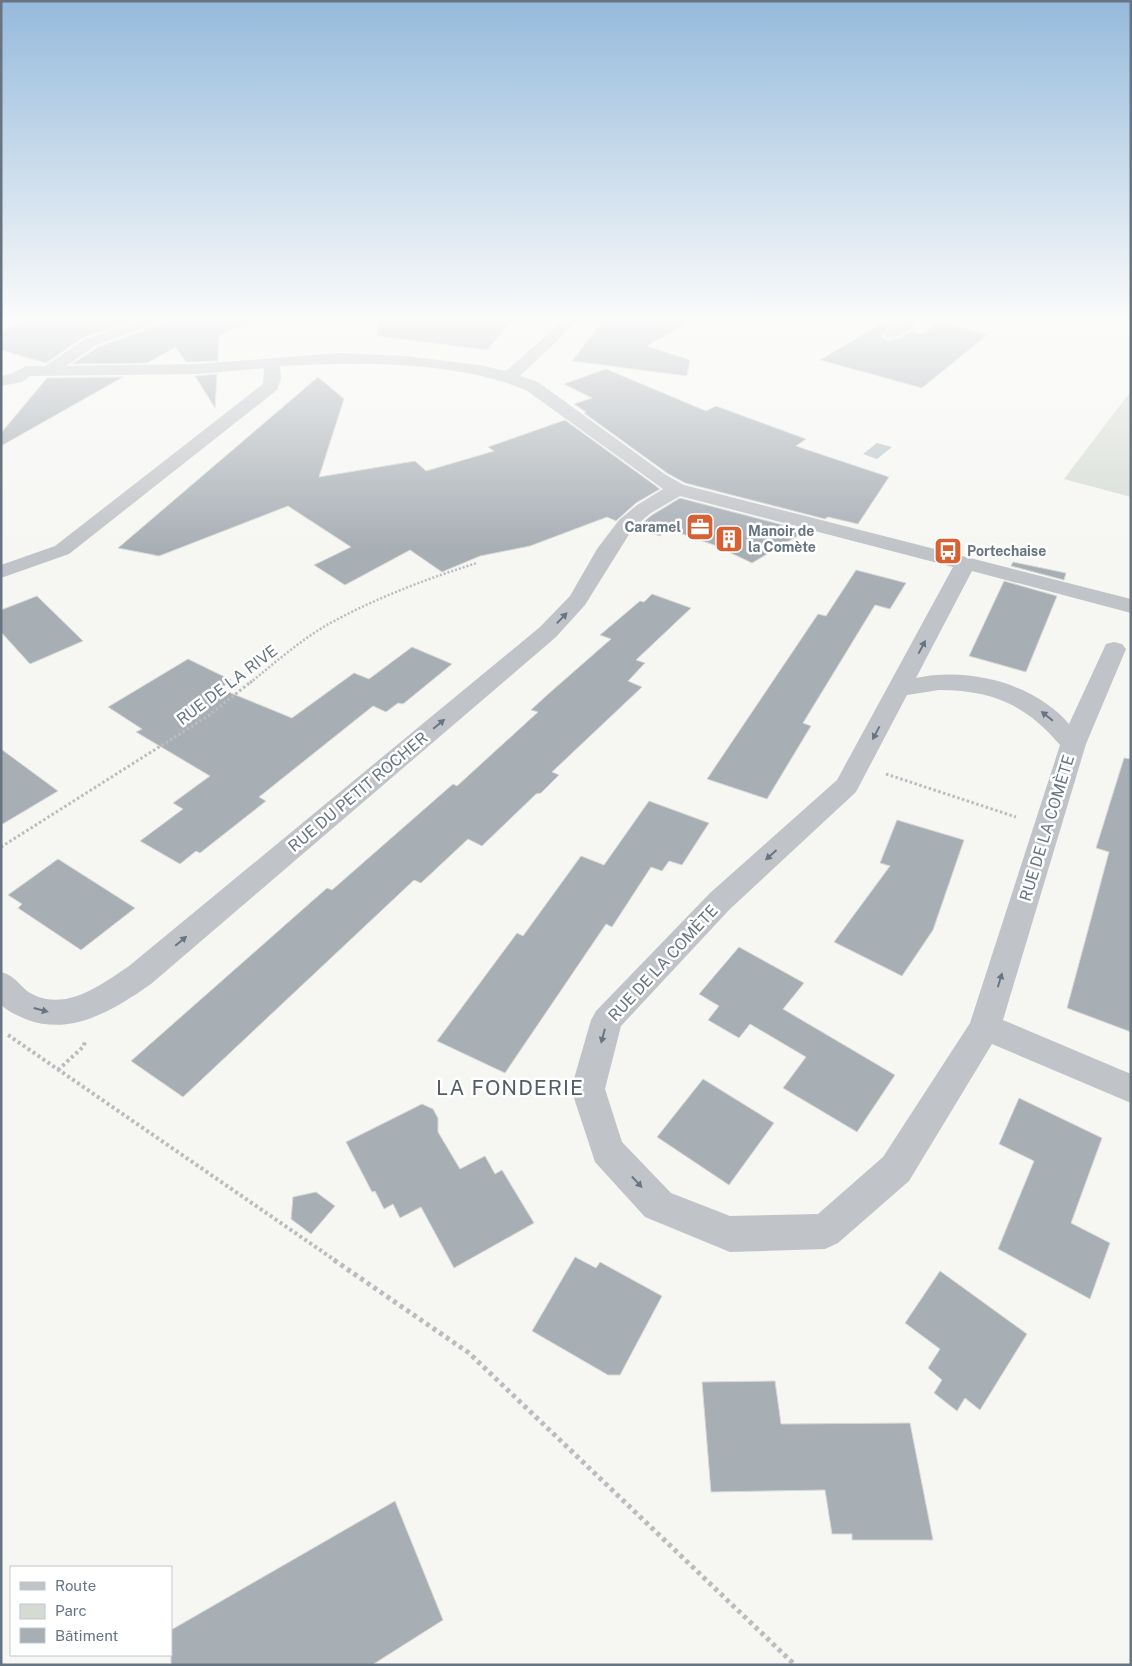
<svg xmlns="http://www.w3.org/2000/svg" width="1132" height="1666" font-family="'Public Sans',sans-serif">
<rect width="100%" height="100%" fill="#f6f6f3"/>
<!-- green -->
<polygon fill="#d5dbd3" points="1131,391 1131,497 1064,479"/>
<!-- water -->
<polygon fill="#bac3c9" points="877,443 892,447 877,459 863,454"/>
<!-- building -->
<g fill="#a7aeb4" stroke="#d8d8d6">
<polygon points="35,317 144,317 84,337 46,363 1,350 1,331"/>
<polygon points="171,317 261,317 219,335 218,361 186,362 176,347 147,363 72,364 98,347 167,322"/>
<polygon points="378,317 516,317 487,350 377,336"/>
<polygon points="606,317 700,317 647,346 690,360 687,376 572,361"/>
<polygon points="940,321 987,335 922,388 820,360 882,323 891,326 881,335 885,339 890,340 901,337 911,331 922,334"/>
<polygon points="606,369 706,411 716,406 806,439 796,446 889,477 858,524 828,517 825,519 685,483 667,473 584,413 586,412 574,404 592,398 564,384"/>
<polygon points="217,374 215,408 195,376"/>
<polygon points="123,377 1,446 1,433 47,378"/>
<polygon points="318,377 344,399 319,477 415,461 426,471 494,451 488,447 565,420 660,489 636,503 616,521 607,517 530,546 480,556 442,572 410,550 345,585 314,565 351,547 288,506 159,556 118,548"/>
<polygon points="680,498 806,531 752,563 714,545 668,529 660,536 636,528 652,515"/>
<polygon points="1013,562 1066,573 1064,580 1011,566"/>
<polygon points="856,570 906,583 890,609 875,605 803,723 811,726 767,799 707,779 818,614 826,616"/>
<polygon points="1004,581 1057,596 1026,672 969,656"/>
<polygon points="652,594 691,608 636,660 645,663 628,681 642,687 552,772 559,775 541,793 536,794 482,846 468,839 421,883 414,880 183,1097 131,1061 327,888 332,890 453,784 457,786 538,712 531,710 546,696 611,639 600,635 640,601 644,602"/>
<polygon points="37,596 83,641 30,664 1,632 1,610"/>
<polygon points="412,647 452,664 403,704 398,703 386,712 373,706 259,797 266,801 200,853 196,851 180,864 140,841 183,809 173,803 210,776 136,732 142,729 108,707 188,659 231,680 221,689 292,718 354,673 369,679"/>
<polygon points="1,749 58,791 1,825"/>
<polygon points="1124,758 1131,759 1131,1032 1067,1008 1109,852 1096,848"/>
<polygon points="649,801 709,823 682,865 669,861 662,871 651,867 612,927 606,924 505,1073 437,1041 517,933 523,936 581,856 604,865"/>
<polygon points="897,820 964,840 933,930 902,976 834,942 890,866 880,863"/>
<polygon points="58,859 135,908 81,950 18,908 22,904 8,895"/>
<polygon points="739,947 804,983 783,1009 895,1075 857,1132 783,1088 806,1057 750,1024 739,1038 708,1020 719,1006 699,994"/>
<polygon points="703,1079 774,1123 729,1185 657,1137"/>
<polygon points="1019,1098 1102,1138 1071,1223 1110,1243 1090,1299 998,1249 1034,1161 999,1144"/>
<polygon points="422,1104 433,1109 438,1118 438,1132 460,1169 485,1156 495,1174 502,1170 534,1223 454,1268 421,1207 400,1218 393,1204 384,1209 375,1191 372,1192 346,1142"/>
<polygon points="316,1192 335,1206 311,1234 291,1219 293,1197"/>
<polygon points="575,1257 596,1268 600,1262 662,1296 620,1375 608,1375 532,1331"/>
<polygon points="940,1271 1027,1334 980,1410 965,1398 957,1411 934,1393 942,1380 928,1368 940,1349 905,1323"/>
<polygon points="775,1381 781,1424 910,1423 933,1540 852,1540 852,1534 832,1534 825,1490 711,1492 702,1382"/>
<polygon points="395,1501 443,1620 372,1665 171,1665 171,1630"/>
</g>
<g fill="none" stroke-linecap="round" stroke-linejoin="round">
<!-- path-far3 -->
<path stroke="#babcbf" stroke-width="2.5" stroke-dasharray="2 2" stroke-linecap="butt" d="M250,683C277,661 305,636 336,620C381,596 429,578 477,563"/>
<!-- path-far2 -->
<g stroke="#babcbf" stroke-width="3" stroke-dasharray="2.5 2.5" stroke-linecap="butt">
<polyline points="886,774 1016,817"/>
<polyline points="1,847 208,716 252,681"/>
</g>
<!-- path-far1 -->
<g stroke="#babcbf" stroke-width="4" stroke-dasharray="3 3" stroke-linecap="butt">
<polyline points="8,1035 336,1261"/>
<polyline points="58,1070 84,1046 85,1040"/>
</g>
<!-- path -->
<polyline stroke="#babcbf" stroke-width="5" stroke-dasharray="4 4" stroke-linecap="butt" points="334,1260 469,1353 795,1665"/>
<!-- street -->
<g fill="#c0c3c7" fill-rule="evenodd">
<path d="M148,317H169L166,320L97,345L66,366L198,364L339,353L406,356L479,365L506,371L567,317H582L520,376L538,382L666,475L684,485L1131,599V613L972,571L916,678C968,667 1034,683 1069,724L1106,644L1114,642L1122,644L1126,649L1086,744L1003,1020L1131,1074V1103L992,1044L909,1181L838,1243L825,1249L730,1252L645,1217L595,1162L571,1089L591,1020L596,1011L710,893L837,780L953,567L680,496L651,513L633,528L585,605L556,637L151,984C115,1009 73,1036 28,1020C18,1016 9,1012 1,1005V972C18,977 19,987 32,994C67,1012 102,984 129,966L540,627L570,596L597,549L619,520L637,505L663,489L526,390C452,360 358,362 280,366L281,378L277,390L69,554L1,578V565L55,546L263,384L264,368L198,374L30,376L22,382L1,386V376L11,374L26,366H45L85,339ZM939,690C992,690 1026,705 1060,745L970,1023L883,1157L818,1214L730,1216L671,1193L622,1142L605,1089L621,1026L730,909L856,792L907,695Z"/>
<path d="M904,317H919C914,328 898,341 886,338L883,335C889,327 899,325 904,317Z"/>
</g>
</g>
<!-- one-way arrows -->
<defs><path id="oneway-solid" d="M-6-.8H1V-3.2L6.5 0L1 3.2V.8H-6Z" transform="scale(1.25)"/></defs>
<g fill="#677582">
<use href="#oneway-solid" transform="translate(562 618) rotate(-46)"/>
<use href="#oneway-solid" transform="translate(922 647) rotate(-62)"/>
<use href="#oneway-solid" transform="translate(1047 716) rotate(-141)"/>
<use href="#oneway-solid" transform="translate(439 724) rotate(-40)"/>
<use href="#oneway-solid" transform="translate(876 733) rotate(118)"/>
<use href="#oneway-solid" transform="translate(771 855) rotate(138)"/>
<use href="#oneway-solid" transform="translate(181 941) rotate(-40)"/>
<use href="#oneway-solid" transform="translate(1000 980) rotate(-73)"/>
<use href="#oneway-solid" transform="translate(41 1010) rotate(15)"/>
<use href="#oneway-solid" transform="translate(603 1036) rotate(105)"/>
<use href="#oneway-solid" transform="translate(637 1182) rotate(47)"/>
</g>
<!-- sky -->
<linearGradient id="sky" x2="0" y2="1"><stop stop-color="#95badc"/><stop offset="0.58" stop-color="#fbfbfa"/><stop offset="1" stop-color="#fbfbfa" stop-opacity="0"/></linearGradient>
<rect width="1132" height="550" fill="url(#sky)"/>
<!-- icons -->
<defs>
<symbol id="office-square" viewBox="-11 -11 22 22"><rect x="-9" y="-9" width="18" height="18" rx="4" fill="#d76132" stroke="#fff"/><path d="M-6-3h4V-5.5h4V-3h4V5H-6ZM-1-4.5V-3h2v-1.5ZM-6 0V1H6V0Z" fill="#fff"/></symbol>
<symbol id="building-square" viewBox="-11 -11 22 22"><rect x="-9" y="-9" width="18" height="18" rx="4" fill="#d76132" stroke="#fff"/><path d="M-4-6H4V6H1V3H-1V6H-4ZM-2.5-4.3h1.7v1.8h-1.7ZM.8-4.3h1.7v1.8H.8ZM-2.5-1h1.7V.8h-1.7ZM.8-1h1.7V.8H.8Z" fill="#fff"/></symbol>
<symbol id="bus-square" viewBox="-11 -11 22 22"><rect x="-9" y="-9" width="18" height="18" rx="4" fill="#d76132" stroke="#fff"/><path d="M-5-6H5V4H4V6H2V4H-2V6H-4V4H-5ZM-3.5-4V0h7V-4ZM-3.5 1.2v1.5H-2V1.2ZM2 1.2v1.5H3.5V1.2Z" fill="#fff"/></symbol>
</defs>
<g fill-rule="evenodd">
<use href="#office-square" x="684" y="511" width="32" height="32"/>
<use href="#building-square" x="713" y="523" width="32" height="32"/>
<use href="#bus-square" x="932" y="535" width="32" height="32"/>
</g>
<g text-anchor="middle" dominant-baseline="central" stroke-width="5" stroke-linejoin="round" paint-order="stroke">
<!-- far-poi labels -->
<g font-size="14" font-weight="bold" fill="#677582" stroke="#fff" text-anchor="start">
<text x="681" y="527" text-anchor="end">Caramel</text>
<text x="748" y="531">Manoir de<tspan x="748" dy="16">la Comète</tspan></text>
<text x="967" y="551">Portechaise</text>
</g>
<!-- street labels -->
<g font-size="16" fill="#677582" stroke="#fff">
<text transform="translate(227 685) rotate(-37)">RUE DE LA RIVE</text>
<text transform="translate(358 792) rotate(-40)">RUE DU PETIT ROCHER</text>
<text transform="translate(1047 828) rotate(-73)">RUE DE LA COMÈTE</text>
<text transform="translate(663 963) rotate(-47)">RUE DE LA COMÈTE</text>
</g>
<!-- near-neighbourhood labels -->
<g font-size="21" letter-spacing="1" fill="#555e68" stroke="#fff">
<text x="510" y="1087">LA FONDERIE</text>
</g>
</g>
<!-- border -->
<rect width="1132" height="1666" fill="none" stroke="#677582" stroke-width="5"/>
<!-- legend -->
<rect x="10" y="1566" width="162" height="90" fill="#ffffff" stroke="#c2c8cd"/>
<rect x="20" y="1582" width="25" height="8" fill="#c0c3c7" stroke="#c2c8cd"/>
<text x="55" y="1591" font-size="15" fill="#677582">Route</text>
<rect x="20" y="1604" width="25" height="15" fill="#d5dbd3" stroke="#c2c8cd"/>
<text x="55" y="1616" font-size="15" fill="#677582">Parc</text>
<rect x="20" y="1628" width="25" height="15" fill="#a7aeb4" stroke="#c2c8cd"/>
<text x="55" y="1641" font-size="15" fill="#677582">Bâtiment</text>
</svg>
